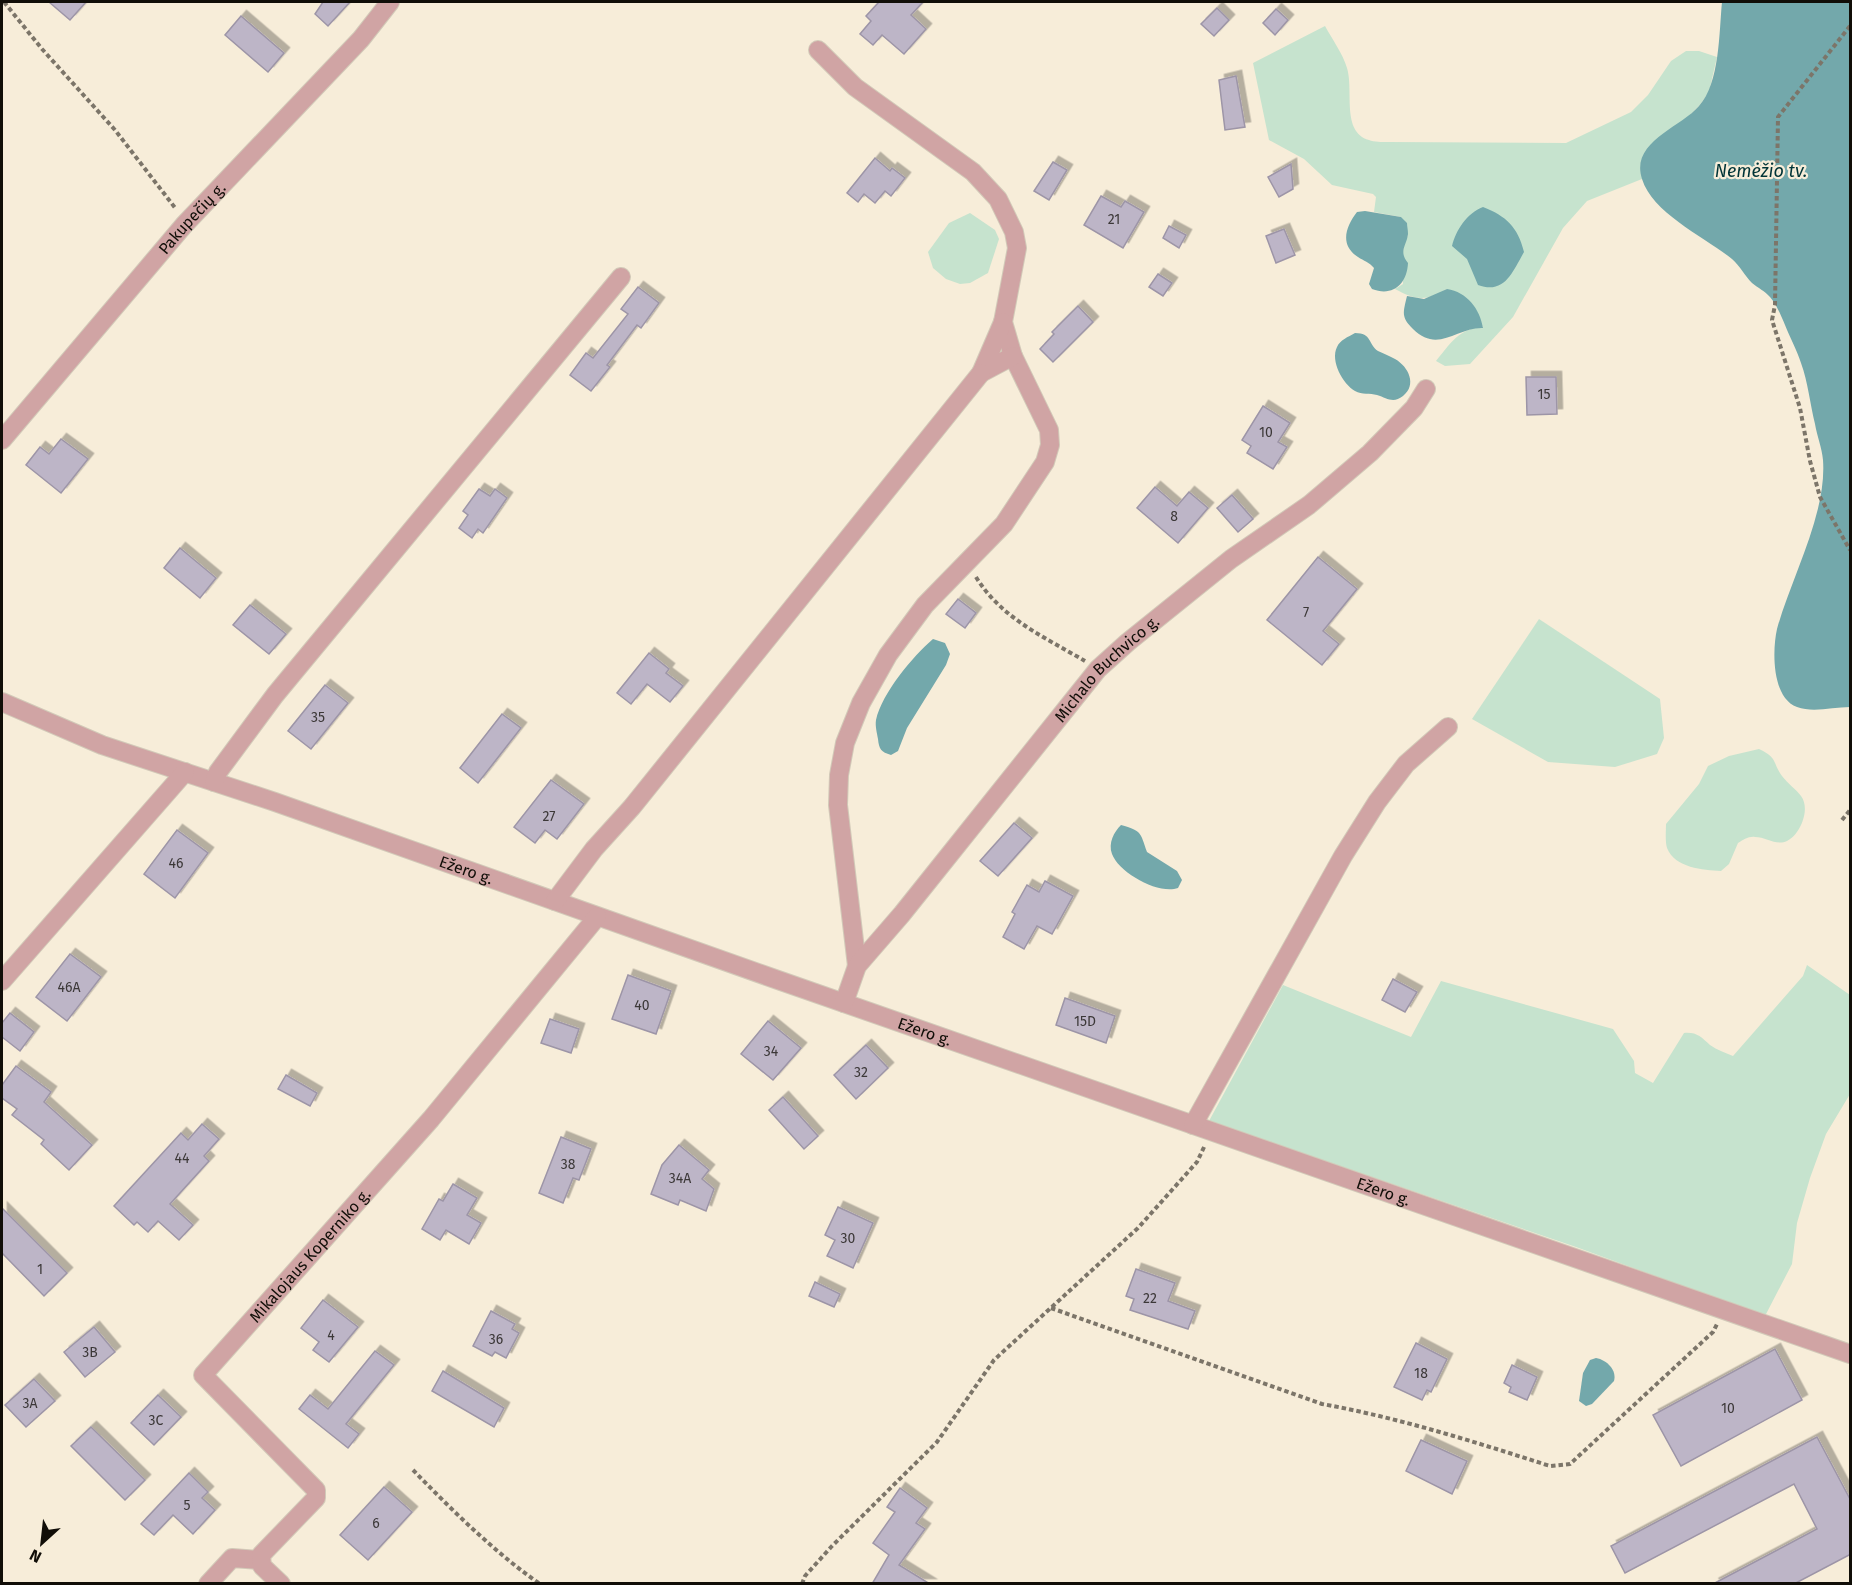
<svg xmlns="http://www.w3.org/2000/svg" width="1852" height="1585" font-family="'Fira Sans',sans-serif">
<defs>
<filter id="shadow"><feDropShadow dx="5.5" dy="-5.5" stdDeviation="0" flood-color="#0004"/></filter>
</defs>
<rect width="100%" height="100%" fill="#f7edd9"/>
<!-- green -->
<g fill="#c6e3ce">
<path d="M1325,26C1332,39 1343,54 1347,68C1354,91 1341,132 1369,140C1374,142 1382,142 1388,142L1566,143L1631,112L1648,95L1671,61L1686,51H1699L1717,57L1709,92L1699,106L1641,163L1642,179L1587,201L1563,228L1513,317L1470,364L1445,366L1436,361C1450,344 1459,328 1483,327L1447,289C1426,301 1417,301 1395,289L1403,284C1403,269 1400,248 1408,236L1401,217L1374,212L1376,197L1373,194L1332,185L1304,159L1269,140L1253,63Z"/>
<polygon points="970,213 995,230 999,239 988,273 970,283 960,284 946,279 933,268 928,252 949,223"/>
<polygon points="1539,619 1660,699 1664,738 1657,754 1615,767 1548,762 1472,719"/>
<path d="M1759,749C1778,758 1772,762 1782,776C1788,784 1796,789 1801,796C1811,809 1800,835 1787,841C1776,846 1766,837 1755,837C1749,836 1743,840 1738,843L1729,864L1721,871C1703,870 1675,868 1667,848C1665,841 1666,831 1666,824L1699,784L1708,766L1729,756Z"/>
<path d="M1807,965L1850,995V1094L1826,1134L1810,1178L1797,1223L1792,1264L1765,1316L1576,1247L1209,1121L1283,985L1411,1037L1441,981L1613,1029L1634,1061L1635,1073L1653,1083L1684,1033C1697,1032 1701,1037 1710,1045C1717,1050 1726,1053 1733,1056L1803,976Z"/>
</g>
<!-- water -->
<g fill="#73a8ab">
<path d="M1722,2H1850V707C1833,707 1813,713 1797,707C1772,698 1772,651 1777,629C1791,578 1827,514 1823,460C1822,448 1817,436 1815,424C1810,404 1808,382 1801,363C1797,350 1790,338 1785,325C1781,316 1777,305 1770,297C1765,291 1758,288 1752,283C1745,276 1740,266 1732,259C1705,237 1653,214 1642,179C1630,142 1680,128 1699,106C1720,83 1719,32 1722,2Z"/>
<path d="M1483,207C1506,216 1518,227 1524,252C1513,271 1505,295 1478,285L1467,259L1452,246C1456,230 1467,213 1483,207Z"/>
<path d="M1365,211L1401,217L1407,223C1407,226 1408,230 1408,234C1407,245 1398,251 1408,263C1407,284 1393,297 1372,289L1369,284L1374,268C1369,262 1364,261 1358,257C1339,245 1346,226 1357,212Z"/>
<path d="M1447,289C1467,292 1480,309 1483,328C1457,327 1438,354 1413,329C1401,317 1403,313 1407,296L1424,299Z"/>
<path d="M1355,333C1372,333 1368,344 1378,351C1384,354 1390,356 1395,359C1409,367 1417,385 1403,396C1393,404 1387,398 1377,395C1370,393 1362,395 1355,391C1343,384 1330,361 1337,347C1340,340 1348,337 1355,333Z"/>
<path d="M933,639L945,643L950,654L946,665L907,728L898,751L891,755C881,752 879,749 878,739C877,733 875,726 876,720C882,693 913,656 933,639Z"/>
<path d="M1121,825C1142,831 1140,832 1147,852L1177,871L1182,880L1178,888C1159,895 1119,873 1112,854C1108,843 1114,832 1121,825Z"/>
<path d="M1596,1358C1607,1360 1617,1370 1614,1381L1592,1404L1586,1406L1579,1401L1583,1373L1590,1360Z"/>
</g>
<!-- building -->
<g fill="#bdb5c7" stroke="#9d95a7" stroke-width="1.5" filter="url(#shadow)">
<polygon points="49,2 86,2 70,20"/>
<polygon points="323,2 350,2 328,26 315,14"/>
<polygon points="879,2 923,2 911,15 926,29 904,54 882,35 873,45 860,34 871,21 866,16"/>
<polygon points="1217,8 1229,20 1214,36 1201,24"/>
<polygon points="1276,9 1288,20 1275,35 1263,23"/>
<polygon points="241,16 284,53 268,72 225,35"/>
<polygon points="1236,76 1245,127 1225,130 1219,80"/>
<polygon points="875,158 890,171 892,168 905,178 891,196 885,191 875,203 864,194 858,202 847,193"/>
<polygon points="1053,162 1067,170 1049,200 1034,191"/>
<polygon points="1291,164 1293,189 1279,197 1268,177"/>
<polygon points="1101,196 1121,207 1125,201 1144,212 1123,248 1084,225"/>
<polygon points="1169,226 1186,235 1179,248 1163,238"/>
<polygon points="1284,229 1295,255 1276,263 1266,236"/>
<polygon points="1158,274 1172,283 1163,296 1149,287"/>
<polygon points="638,287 659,303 641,328 637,325 607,365 610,367 591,391 570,375 586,353 593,358 628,314 621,309"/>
<polygon points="1078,306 1093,322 1053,362 1040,349 1054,334 1052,332"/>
<polygon points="1526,377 1556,377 1557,414 1527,415"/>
<polygon points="1263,406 1290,423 1278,442 1287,447 1273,469 1247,453 1251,446 1242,440"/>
<polygon points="61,439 88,459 61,493 26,465 40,447 49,454"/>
<polygon points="1155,487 1177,506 1189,492 1208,508 1178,543 1137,508"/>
<polygon points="479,489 490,496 495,489 507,498 483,533 478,529 472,538 459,528 468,515 463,511"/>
<polygon points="1232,495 1253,519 1238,532 1217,508"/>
<polygon points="180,548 216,578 200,598 164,568"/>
<polygon points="1318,557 1357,589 1323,631 1339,644 1322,665 1267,620"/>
<polygon points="958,599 976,613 965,628 946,614"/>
<polygon points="250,605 286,634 269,654 233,625"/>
<polygon points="649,653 669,669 666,673 683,686 670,702 647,684 631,704 617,693"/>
<polygon points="325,685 348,703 311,749 288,731"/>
<polygon points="502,714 521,728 478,783 460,768"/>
<polygon points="551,780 584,804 557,839 545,830 535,843 514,827"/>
<polygon points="1014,823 1032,838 998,876 980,861"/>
<polygon points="177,830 208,853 175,898 144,874"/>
<polygon points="1045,881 1073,896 1052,934 1037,926 1024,949 1003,937 1015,914 1012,912 1027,885 1039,892"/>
<polygon points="70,954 101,977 67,1021 36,997"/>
<polygon points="628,975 671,991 656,1034 612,1019"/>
<polygon points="1393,979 1417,992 1405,1012 1382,1000"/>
<polygon points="1065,998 1115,1016 1106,1043 1056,1025"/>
<polygon points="10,1013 34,1032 20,1051 2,1037 2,1023"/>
<polygon points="550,1019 579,1029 571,1053 541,1043"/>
<polygon points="768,1021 801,1048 773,1080 741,1054"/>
<polygon points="866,1045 888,1068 856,1099 834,1075"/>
<polygon points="16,1066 51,1092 44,1102 92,1145 69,1170 41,1144 44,1140 12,1115 17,1109 2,1098 2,1085"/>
<polygon points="286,1075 317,1093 310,1106 278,1089"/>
<polygon points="783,1097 818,1136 804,1149 769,1110"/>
<polygon points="202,1124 219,1139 204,1156 209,1161 170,1204 193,1225 179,1240 158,1221 148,1232 137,1222 134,1225 114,1206 181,1133 188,1140"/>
<polygon points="561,1137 591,1149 579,1180 573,1178 563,1203 539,1193"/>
<polygon points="679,1145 709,1170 702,1179 714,1189 706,1211 680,1200 678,1205 651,1194 662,1165"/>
<polygon points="453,1184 477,1198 467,1215 481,1223 469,1244 446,1230 440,1240 422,1229 439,1199 443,1201"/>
<polygon points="838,1207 873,1223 853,1268 827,1256 835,1240 825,1235"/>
<polygon points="2,1208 67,1273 44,1296 2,1253"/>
<polygon points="1136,1269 1175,1283 1168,1301 1195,1311 1188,1329 1130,1310 1134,1299 1126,1296"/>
<polygon points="815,1282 840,1294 834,1307 809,1296"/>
<polygon points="323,1300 358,1327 329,1362 313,1350 319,1342 301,1328"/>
<polygon points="491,1311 515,1324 512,1329 519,1333 506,1358 495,1352 492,1356 473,1346"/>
<polygon points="94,1327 115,1352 85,1377 64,1352"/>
<polygon points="1416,1343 1447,1359 1431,1392 1427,1390 1422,1400 1394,1387"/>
<polygon points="1775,1349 1802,1400 1681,1466 1653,1415"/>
<polygon points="375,1351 394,1365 346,1424 359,1434 348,1448 299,1409 310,1395 328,1409"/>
<polygon points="1512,1365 1537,1377 1527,1400 1509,1392 1511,1387 1504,1383"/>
<polygon points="443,1371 504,1408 494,1427 432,1391"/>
<polygon points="34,1379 55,1401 26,1427 5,1405"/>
<polygon points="158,1395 181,1417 154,1445 131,1423"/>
<polygon points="91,1427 145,1480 125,1500 71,1446"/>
<polygon points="1817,1437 1851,1501 1851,1554 1794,1584 1713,1584 1817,1529 1794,1484 1625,1573 1611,1546"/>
<polygon points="1421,1440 1467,1461 1452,1494 1406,1471"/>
<polygon points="189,1473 208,1492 202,1498 215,1510 193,1534 173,1515 154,1535 141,1524"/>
<polygon points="384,1487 412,1512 368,1560 340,1535"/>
<polygon points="900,1488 927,1508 916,1523 925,1529 899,1565 930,1584 872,1584 889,1555 873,1543 895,1512 887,1507"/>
</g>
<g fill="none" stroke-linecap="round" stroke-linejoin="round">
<defs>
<g id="minor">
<polyline points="818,50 855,87 973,172 998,199 1014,232 1017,248 1003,322 1013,356 1049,430 1050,445 1045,462 1004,524 925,605 888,655 861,703 845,743 839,775 838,805 857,966"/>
<polyline points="1003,322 981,373 1013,356"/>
<path id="s1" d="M2,440L184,225L361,39L390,2"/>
<path id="s2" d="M2,702L102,745L275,802L778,980L1850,1354"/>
<polyline points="214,782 218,772 275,695 621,277"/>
<polyline points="555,901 594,849 632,807 981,373"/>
<polyline points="2,981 185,772"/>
<path id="s3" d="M844,1003L857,966L902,914L1098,669L1128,642L1231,559L1309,505L1370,453L1414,408L1426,389"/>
<polyline points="1193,1125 1343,856 1377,802 1406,764 1448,727"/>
<polyline points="208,1584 232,1558 260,1560"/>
<path id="s4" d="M281,1584L262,1566L261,1555L316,1498V1490L203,1375L431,1119L597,917"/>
</g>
</defs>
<!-- minor casing -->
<use href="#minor" stroke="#d2c9b8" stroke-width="20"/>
<!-- path -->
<g stroke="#7c7569" stroke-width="4" stroke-dasharray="4.5 3" stroke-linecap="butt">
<polyline points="4,2 42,49 115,130 176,209"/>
<polyline points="1850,26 1778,117 1775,305 1772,320 1800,408 1810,461 1820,497 1850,550"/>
<path d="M976,577C1001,618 1044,637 1085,661"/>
<polyline points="1842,820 1850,810"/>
<path d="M1051,1308L1322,1404C1400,1418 1475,1442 1550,1466L1570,1464L1713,1332L1717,1324"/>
<path d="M413,1470C452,1510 494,1552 540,1584"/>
<polyline points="802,1584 805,1576 832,1546 937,1442 994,1360 1138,1228 1197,1162 1205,1145"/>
</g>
<!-- minor -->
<use href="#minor" stroke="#d0a4a4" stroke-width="18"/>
</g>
<g text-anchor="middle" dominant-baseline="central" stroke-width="4.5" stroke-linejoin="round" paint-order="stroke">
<!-- number labels -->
<g font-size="14" fill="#3c3838">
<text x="1114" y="219">21</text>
<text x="1544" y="394">15</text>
<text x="1266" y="432">10</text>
<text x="1174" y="516">8</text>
<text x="1306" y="612">7</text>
<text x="318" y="717">35</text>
<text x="549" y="816">27</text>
<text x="176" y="863">46</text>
<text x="69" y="987">46A</text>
<text x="642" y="1005">40</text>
<text x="1085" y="1021">15D</text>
<text x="771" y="1051">34</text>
<text x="861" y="1072">32</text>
<text x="182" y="1158">44</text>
<text x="568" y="1164">38</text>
<text x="680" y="1178">34A</text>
<text x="848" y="1238">30</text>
<text x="40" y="1269">1</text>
<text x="1150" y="1298">22</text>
<text x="331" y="1335">4</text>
<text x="496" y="1339">36</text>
<text x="90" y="1352">3B</text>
<text x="1421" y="1373">18</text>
<text x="30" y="1403">3A</text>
<text x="1728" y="1408">10</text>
<text x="156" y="1420">3C</text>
<text x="187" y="1505">5</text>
<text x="376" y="1523">6</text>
</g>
<!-- street labels -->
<g font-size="16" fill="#110e08" stroke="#f7edd9">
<text stroke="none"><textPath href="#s1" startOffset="292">Pakupečių g.</textPath></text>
<text stroke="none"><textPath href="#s3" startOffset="428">Michalo Buchvico g.</textPath></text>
<text stroke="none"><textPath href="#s2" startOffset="494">Ežero g.</textPath></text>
<text stroke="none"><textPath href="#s2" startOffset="980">Ežero g.</textPath></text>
<text stroke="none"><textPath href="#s2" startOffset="1466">Ežero g.</textPath></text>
<text stroke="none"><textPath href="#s4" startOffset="446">Mikalojaus Koperniko g.</textPath></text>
</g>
<!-- water labels -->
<g font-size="18" font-style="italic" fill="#003437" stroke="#f7edd9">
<text x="1761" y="171">Nemėžio tv.</text>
</g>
</g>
<!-- border -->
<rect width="1852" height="1585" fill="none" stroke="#110e08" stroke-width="6"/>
<!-- north arrow -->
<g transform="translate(42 1543) rotate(207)" stroke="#f7edd9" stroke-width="4.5" paint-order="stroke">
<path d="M0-4.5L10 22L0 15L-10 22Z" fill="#110e08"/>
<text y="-9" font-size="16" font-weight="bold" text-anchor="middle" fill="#110e08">N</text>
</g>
</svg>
